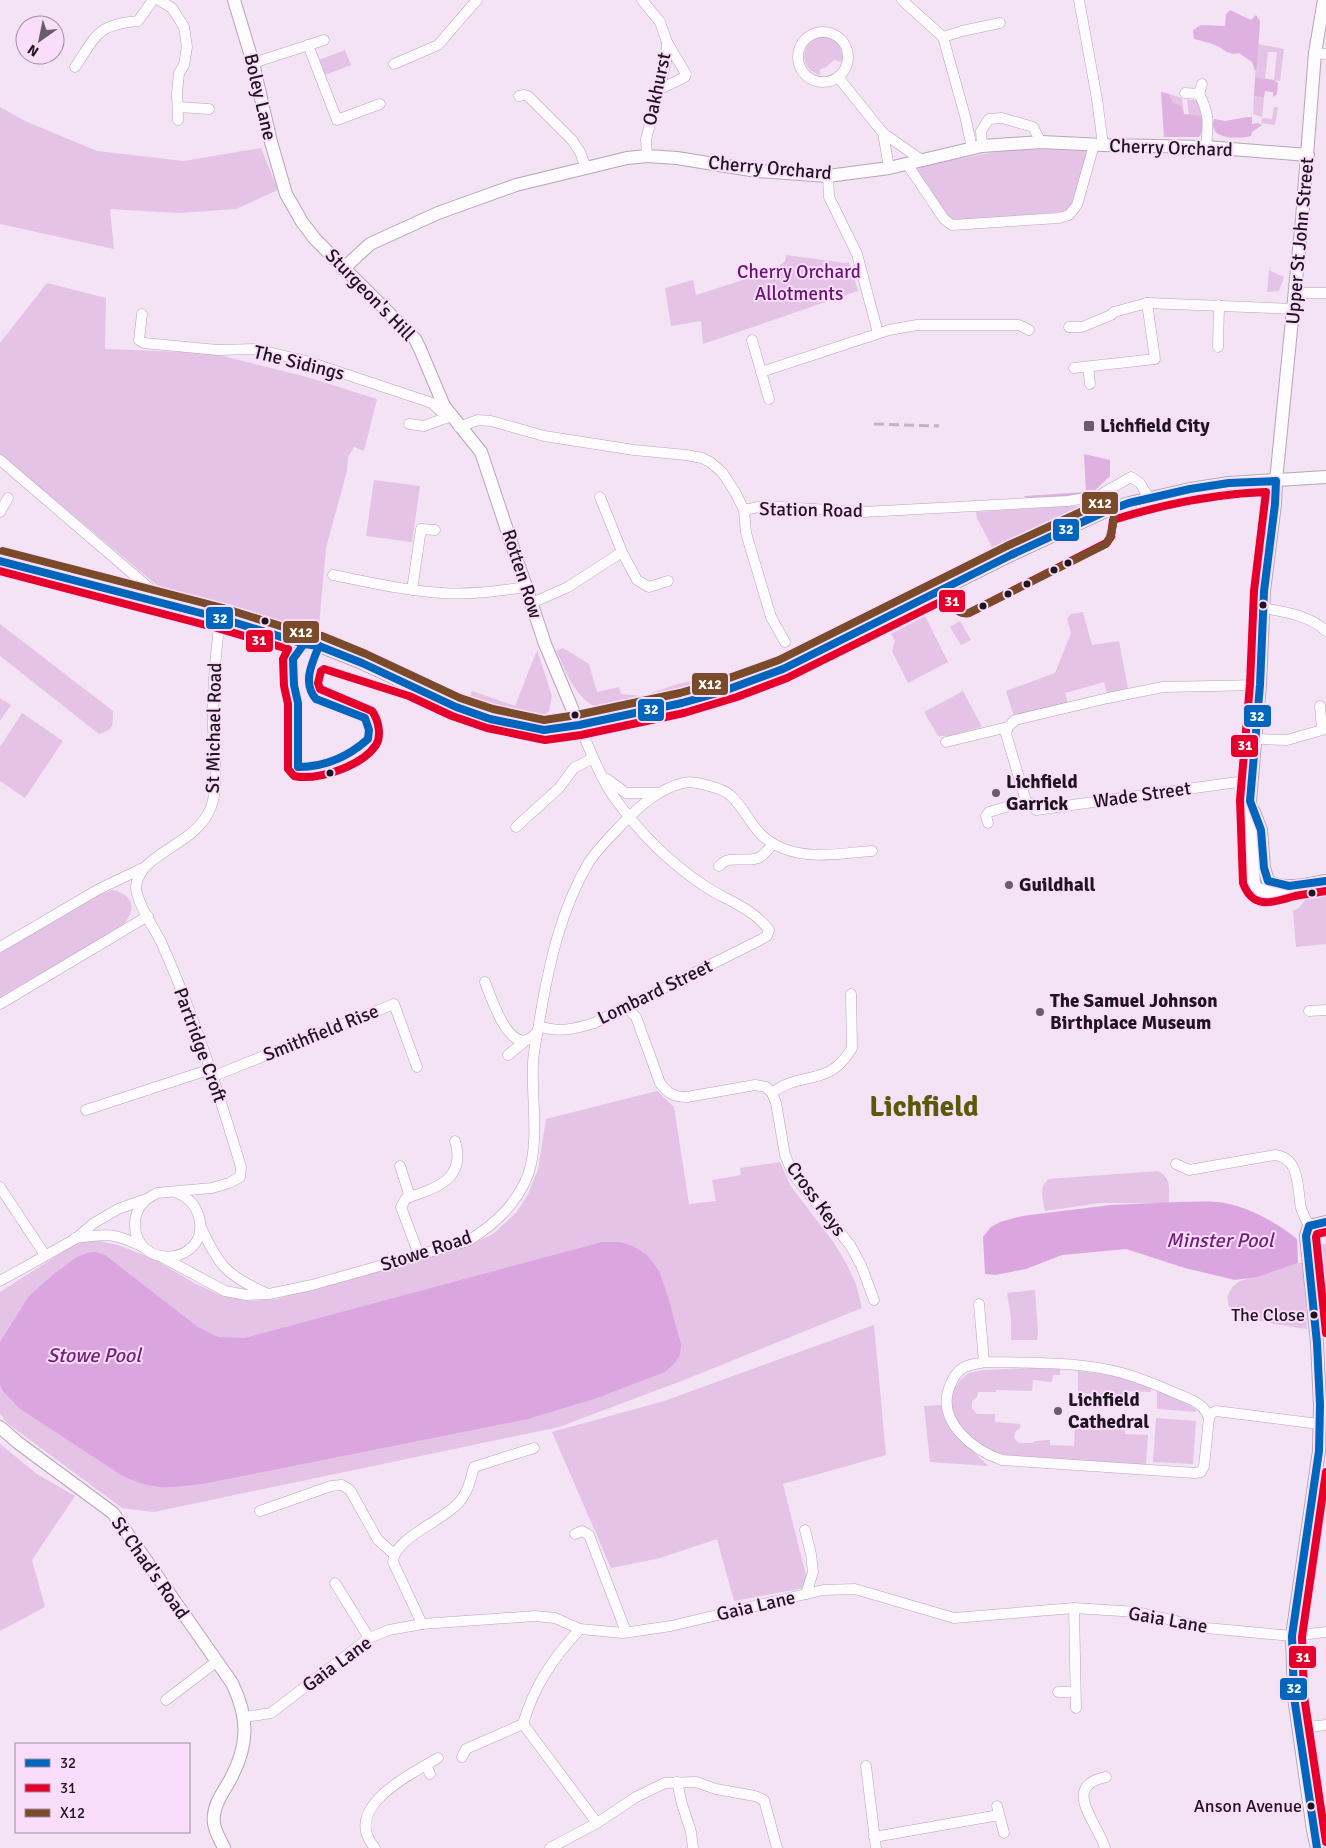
<svg xmlns="http://www.w3.org/2000/svg" width="1326" height="1848" font-family="Signika,sans-serif">
<rect width="100%" height="100%" fill="#f3e3f4"/>
<!-- green -->
<g fill="#e4c3e7">
<path d="M821,37C836,37 844,47 842,62L834,60L825,68L820,69V75C798,69 800,42 821,37Z"/>
<polygon points="1258,44 1284,49 1280,81 1274,80 1277,52 1268,52 1265,79 1255,77"/>
<polygon points="345,50 351,65 325,75 319,60"/>
<polygon points="1169,94 1182,98 1184,114 1173,103"/>
<polygon points="1254,96 1264,98 1262,117 1253,114"/>
<polygon points="1187,100 1196,100 1206,116 1189,115"/>
<polygon points="0,107 25,121 97,151 184,161 261,148 278,190 236,209 179,213 110,209 114,249 0,224"/>
<polygon points="1274,107 1278,107 1275,125 1261,123 1262,118 1272,119"/>
<polygon points="1013,149 1084,150 1087,154 1072,203 1068,210 1063,212 950,221 916,172 919,166 922,165"/>
<polygon points="786,255 845,263 849,262 858,291 703,344 701,321 671,326 665,288 693,280 696,295 774,270 785,261"/>
<polygon points="1269,270 1284,277 1279,291 1267,292"/>
<polygon points="47,283 106,298 105,349 211,353 307,377 377,399 364,451 354,447 348,457 347,471 326,548 318,637 286,626 220,610 171,597 0,454 0,343"/>
<polygon points="374,480 420,486 412,542 366,536"/>
<polygon points="1066,506 1095,507 996,555 977,518 976,512"/>
<polygon points="1083,612 1092,645 1119,641 1129,694 1108,698 1104,682 1065,693 1069,708 1015,720 1006,691 1055,673 1071,633 1067,619 1071,614"/>
<polygon points="925,616 948,662 908,683 892,651 895,641 891,634"/>
<polygon points="960,621 971,640 961,645 950,627"/>
<path d="M0,624L113,711C113,725 114,730 99,734L0,656Z"/>
<path d="M563,648L589,664L597,692L619,687L621,694L642,696L678,684L710,677L711,684C685,692 611,720 589,703C572,690 565,669 556,651Z"/>
<path d="M537,650L552,696L549,711C546,713 543,716 539,717C525,723 482,709 467,704L472,691L515,706Z"/>
<polygon points="963,691 982,727 950,736 938,736 924,712"/>
<polygon points="0,698 11,705 0,721"/>
<polygon points="22,713 63,741 25,798 0,781 0,747"/>
<path d="M113,890C136,896 136,911 122,926L0,997V953L101,894Z"/>
<polygon points="1326,896 1326,944 1296,947 1293,911 1299,908 1306,899"/>
<polygon points="657,1091 674,1107 689,1204 716,1201 712,1180 741,1175 740,1168 780,1162 790,1185 834,1243 846,1263 856,1284 862,1308 684,1380 559,1427 154,1512 122,1508 7,1423 0,1414 0,1292 77,1243 95,1240 118,1245 156,1260 194,1283 220,1295 251,1301 277,1299 322,1285 466,1247 493,1234 517,1212 528,1194 538,1170 546,1119"/>
<path d="M1158,1171C1172,1179 1169,1188 1169,1203H1100L1045,1211C1043,1199 1038,1187 1049,1179Z"/>
<polygon points="1326,1244 1326,1321 1324,1321 1315,1245"/>
<path d="M1298,1263H1303L1307,1329C1293,1327 1237,1319 1230,1308C1228,1306 1228,1300 1227,1297L1232,1287L1240,1281Z"/>
<polygon points="1035,1290 1038,1334 1037,1340 1011,1340 1011,1318 1007,1293"/>
<polygon points="874,1325 886,1455 783,1484 809,1587 734,1601 717,1539 660,1558 611,1568 552,1432 664,1401"/>
<polygon points="1033,1368 1060,1369 1060,1375 1053,1375 1052,1382 1033,1380 1032,1391 996,1390 996,1392 978,1392 977,1397 972,1401 972,1408 977,1414 995,1414 995,1422 1020,1424 1020,1428 1015,1432 1014,1438 1019,1443 1032,1443 1035,1441 1050,1440 1050,1445 1074,1446 1075,1426 1125,1429 1125,1434 1148,1435 1146,1466 1002,1456 977,1445 961,1430 951,1408 952,1392 961,1379 969,1373 983,1370"/>
<polygon points="1078,1371 1118,1376 1151,1388 1151,1392 1127,1391 1126,1396 1078,1393"/>
<polygon points="1157,1390 1191,1406 1196,1410 1196,1412 1157,1409"/>
<polygon points="943,1405 954,1432 988,1466 930,1462 924,1406"/>
<polygon points="1156,1418 1196,1421 1193,1464 1153,1462"/>
<polygon points="0,1444 37,1474 75,1496 32,1560 45,1607 0,1631"/>
</g>
<!-- forest -->
<g fill="#deb1e1">
<path d="M1230,10L1251,20L1256,15L1260,21L1257,67L1255,71L1252,62L1239,53C1228,56 1224,49 1215,45C1208,42 1201,41 1194,39L1193,30L1201,25L1225,26L1226,14Z"/>
<polygon points="1255,77 1274,80 1278,83 1277,94 1273,97 1273,92 1265,91 1264,98 1254,96"/>
<polygon points="1161,92 1169,94 1173,103 1181,106 1184,114 1206,116 1205,125 1199,137 1164,137"/>
<path d="M1247,117H1252V124L1258,123L1262,125L1252,132L1251,136C1238,139 1207,140 1214,119L1225,121Z"/>
<polygon points="1084,454 1110,460 1110,476 1090,495 1026,498 1024,496 1086,492"/>
</g>
<!-- water -->
<g fill="#dba6e0">
<path d="M1178,1202C1191,1202 1204,1201 1217,1202C1243,1204 1277,1222 1297,1239L1298,1263L1257,1277L1235,1280L1185,1268L1126,1249L1062,1255L1026,1269L995,1275L985,1274L983,1237L991,1227L1000,1222L1022,1216L1111,1205Z"/>
<path d="M602,1242H619L633,1246L647,1255L659,1271L668,1297L681,1344L680,1355L675,1363L665,1372L597,1398L528,1419L202,1484C167,1488 154,1491 121,1475L19,1408L2,1390L0,1384V1342L29,1296L55,1273L77,1257L87,1253L96,1252L105,1255L198,1327L218,1337L245,1338Z"/>
</g>
<g fill="none" stroke-linecap="round" stroke-linejoin="round">
<defs>
<g id="minor">
<polyline points="159,0 172,8 184,27 187,47 184,65 179,73 177,93 178,120"/>
<polyline points="642,0 660,22 667,42 666,62 646,139 647,156"/>
<polyline points="902,0 943,37 965,116 972,148"/>
<polyline points="1079,0 1097,99 1103,145"/>
<circle cx="823" cy="57" r="25"/>
<polyline points="943,37 962,31 1000,23"/>
<polyline points="308,45 337,120 380,104"/>
<polyline points="1315,53 1326,54"/>
<polyline points="253,63 324,40"/>
<polyline points="394,64 438,45 477,0"/>
<path d="M75,67C97,35 96,25 138,21L153,0"/>
<polyline points="838,77 883,133 889,168"/>
<polyline points="658,90 685,77 686,74 667,42"/>
<path d="M1185,93L1199,94C1210,114 1208,125 1206,147"/>
<polyline points="1199,94 1202,84"/>
<polyline points="519,96 524,95 528,96 572,140 580,152 586,168"/>
<polyline points="178,107 209,109"/>
<polyline points="883,133 923,161"/>
<polyline points="982,146 981,131 989,119 1002,118 1033,127 1041,142"/>
<polyline points="907,164 944,219 952,225 1059,218 1069,215 1077,205 1094,145"/>
<polyline points="828,176 829,197 857,254 878,333"/>
<polyline points="1295,293 1326,293"/>
<polyline points="142,314 139,340 144,343 218,350 256,349 306,361 432,403 439,410 450,415"/>
<polyline points="1069,327 1082,327 1111,315 1114,312 1147,303 1294,309"/>
<polyline points="752,340 769,399"/>
<polyline points="1218,347 1219,305"/>
<polyline points="1088,367 1090,384"/>
<polyline points="1074,368 1155,359 1147,303"/>
<polyline points="761,372 889,330 917,325 1019,325 1029,330"/>
<polyline points="409,424 424,426 451,416"/>
<polyline points="459,427 478,420 491,421 544,436 634,450 686,455 702,458 710,462 722,472 735,492 744,510 746,533 771,617 785,642"/>
<polyline points="0,460 168,604"/>
<polyline points="744,510 764,506 863,512 1068,501 1098,496 1131,477 1140,483 1149,498"/>
<polyline points="0,512 8,498"/>
<polyline points="622,552 637,580 649,587 668,581"/>
<path d="M333,575C369,582 406,591 442,593C471,595 498,591 526,587"/>
<polyline points="412,590 421,529 435,530"/>
<polyline points="532,603 568,587 622,552 600,497"/>
<path d="M1263,608C1285,612 1309,615 1326,631"/>
<polyline points="1008,727 1006,734 1026,801"/>
<polyline points="1256,739 1287,740 1322,730 1320,706"/>
<polyline points="946,742 1008,727 1015,720 1108,698 1163,687 1260,685"/>
<polyline points="607,779 626,793 657,793"/>
<polyline points="988,823 986,816 989,812 1026,801 1034,805 1036,810 1252,780"/>
<polyline points="516,827 559,788 574,768 593,758"/>
<path d="M719,866C730,854 745,863 758,858C764,856 769,848 773,844"/>
<polyline points="0,947 99,889 145,867"/>
<path d="M485,982C492,1000 512,1063 537,1032"/>
<polyline points="0,1004 148,916"/>
<path d="M627,1008L636,1017L660,1083C668,1094 674,1097 687,1097L755,1085L766,1087L772,1093L776,1103L785,1155L793,1174L850,1245L861,1265L874,1300"/>
<polyline points="1309,1011 1326,1010"/>
<path d="M539,1026C558,1033 575,1029 594,1023L760,940L767,936L769,930C753,908 725,900 703,885C669,862 638,831 614,797C599,776 590,749 579,725"/>
<polyline points="508,1055 524,1042"/>
<polyline points="214,1076 394,1004 417,1067"/>
<path d="M772,1093C801,1070 829,1088 852,1048L851,994"/>
<polyline points="86,1110 211,1069"/>
<path d="M1176,1164L1189,1170L1275,1155C1301,1158 1297,1190 1301,1208C1303,1214 1306,1220 1309,1226"/>
<polyline points="400,1166 410,1197"/>
<polyline points="0,1187 45,1255"/>
<path d="M177,1193C189,1198 195,1204 199,1217C211,1265 134,1272 135,1223C135,1209 145,1199 157,1193L212,1188L229,1183L240,1177L241,1167C218,1091 194,1015 161,942C154,928 136,902 136,887C139,852 197,846 211,807C220,782 213,750 213,724C212,688 216,653 220,618"/>
<path d="M201,1227C218,1265 227,1276 266,1293"/>
<path d="M75,1238C107,1234 113,1232 143,1247"/>
<path d="M419,1255L401,1207L406,1198C435,1189 467,1179 455,1141"/>
<path d="M162,1257L225,1291L246,1295L269,1294L312,1285L468,1241C495,1224 516,1205 528,1175C540,1140 531,1098 533,1062C534,1047 538,1032 540,1017C549,964 561,909 589,862C599,847 612,835 624,822C641,805 659,789 683,783C691,781 699,783 706,785C714,787 723,789 730,795C751,814 751,835 782,848C810,860 843,853 872,851"/>
<polyline points="0,1281 75,1239 94,1223 118,1209 146,1199"/>
<polyline points="979,1304 984,1362"/>
<path d="M984,1362C1028,1363 1080,1361 1122,1373C1140,1378 1157,1385 1173,1392C1187,1398 1204,1402 1209,1418L1204,1466L1201,1472L1195,1473L1002,1460C973,1450 937,1422 949,1388C952,1380 957,1370 965,1367C970,1364 978,1364 984,1362Z"/>
<polyline points="1209,1418 1212,1413 1216,1411 1319,1424"/>
<polyline points="260,1511 331,1486 342,1485 350,1490 378,1540 394,1554"/>
<polyline points="805,1530 811,1554 813,1572 806,1594"/>
<polyline points="575,1534 582,1531 589,1535 626,1632"/>
<polyline points="335,1583 369,1638"/>
<polyline points="1074,1608 1076,1708"/>
<path d="M422,1624L393,1562C393,1537 450,1519 463,1497C469,1489 471,1477 474,1467L534,1448"/>
<path d="M580,1629C553,1658 534,1686 523,1724L597,1823"/>
<polyline points="1058,1692 1075,1692"/>
<polyline points="166,1700 216,1662"/>
<polyline points="245,1717 271,1713 369,1638 389,1630 422,1624 535,1616 555,1618 580,1629 623,1633 671,1626 823,1590 855,1589 954,1618 1074,1608 1137,1612 1206,1628 1292,1636 1326,1632"/>
<polyline points="1299,1728 1326,1725"/>
<polyline points="462,1757 466,1749 523,1724"/>
<polyline points="426,1765 430,1774"/>
<polyline points="866,1766 876,1848"/>
<polyline points="677,1782 682,1804 691,1832 693,1848"/>
<polyline points="997,1806 1004,1833"/>
<polyline points="874,1837 999,1815"/>
<path d="M375,1848C340,1808 411,1774 438,1758"/>
<polyline points="550,1848 597,1823 636,1797 665,1783 696,1782 716,1789 755,1796 764,1800 777,1848"/>
<path d="M1105,1848C1098,1823 1060,1786 1106,1777"/>
</g>
<g id="tertiary">
<polyline points="234,0 253,63 271,142 286,194 302,222 315,239 415,339 420,349 444,406 481,452 545,644 579,725"/>
<polyline points="343,269 370,244 438,213 516,185 627,158 647,156 677,158 757,171 828,176 889,168 982,146 1041,142 1103,145 1206,147 1308,155"/>
<polyline points="0,561 220,618 304,644"/>
<polyline points="319,646 362,663 456,707 490,719 544,730 579,725 682,703 721,692 783,669 1011,555 1104,512 1129,503 1190,489 1229,483 1326,477"/>
<path d="M1254,812L1261,830L1264,868L1268,881C1286,891 1306,884 1326,881"/>
<path d="M1292,886C1279,892 1265,898 1254,885L1250,801L1260,685L1264,591L1275,504L1276,481L1302,219L1315,53L1324,0"/>
<path d="M0,1427L17,1442L113,1513L232,1683C249,1718 249,1745 230,1780C224,1791 215,1802 214,1815C212,1827 219,1837 224,1848"/>
<polyline points="1317,1848 1313,1830 1294,1697 1292,1636 1319,1451 1320,1405 1317,1343 1306,1236 1309,1226 1326,1222"/>
</g>
</defs>
<!-- minor casing -->
<use href="#minor" stroke="#b4a8b5" stroke-width="11"/>
<!-- tertiary casing -->
<use href="#tertiary" stroke="#b4a8b5" stroke-width="14"/>
<!-- minor -->
<use href="#minor" stroke="#fdfbfd" stroke-width="10"/>
<!-- tertiary -->
<use href="#tertiary" stroke="#fdfbfd" stroke-width="12"/>
<!-- rail -->
<polyline stroke="#bcb8bc" stroke-width="3" stroke-dasharray="10 5" stroke-linecap="butt" points="874,424 939,426"/>
<defs>
<g id="bus-1">
<polyline points="0,561 220,618 304,644 319,646 362,663 456,707 490,719 544,730 579,725 682,703 721,692 783,669 1011,555 1104,512 1129,503 1190,489 1229,483 1276,481 1275,504 1264,591 1260,685 1250,801 1261,830 1264,868 1268,881 1289,886 1326,881"/>
<path d="M304,644L293,659L294,685L298,703V767C325,767 348,757 368,739L369,730L365,718L316,699C302,683 312,663 319,646"/>
<polyline points="1317,1848 1294,1697 1292,1636 1319,1451 1320,1405 1317,1343 1306,1236 1309,1226 1326,1222"/>
</g>
<g id="bus-2">
<path d="M0,571L217,628L288,649L283,659L284,686L288,704V769L294,776C318,781 362,766 376,745C382,735 378,719 372,711L320,689L318,683L321,671L324,669L409,696L452,716L487,728L545,740L581,735L684,713L737,697L787,678L950,597C954,606 957,615 969,613L1106,543L1111,537L1113,520C1164,504 1213,494 1266,492L1254,591L1250,684L1240,800L1243,883C1253,911 1274,902 1295,896C1305,894 1316,893 1326,891"/>
<polyline points="1326,1232 1317,1234 1316,1237 1326,1333"/>
<polyline points="1326,1472 1302,1637 1304,1696 1326,1842"/>
</g>
<path id="bus-3" d="M3,551L223,608L306,634L322,636L366,654L460,698L493,709L544,720L577,715L680,693L718,682L779,660L1007,546L1100,503H1107C1110,504 1112,505 1113,508C1116,516 1111,539 1106,544L969,613C957,615 954,605 950,597"/>
</defs>
<!-- bus-1 casing -->
<use href="#bus-1" stroke="#f9ddfa" stroke-width="11"/>
<!-- bus-2 casing -->
<use href="#bus-2" stroke="#f9ddfa" stroke-width="11"/>
<!-- bus-3 casing -->
<use href="#bus-3" stroke="#f9ddfa" stroke-width="11"/>
<!-- bus-1 -->
<use href="#bus-1" stroke="#0065bd" stroke-width="8"/>
<!-- bus-2 -->
<use href="#bus-2" stroke="#e4002b" stroke-width="8"/>
<!-- bus-3 -->
<use href="#bus-3" stroke="#7a4b2a" stroke-width="8"/>
</g>
<!-- markers -->
<g fill="#695d6a" stroke="#f9ddfa" stroke-width="2">
<rect x="1083" y="420" width="12" height="12" rx="2.5"/>
<circle cx="996" cy="793" r="5"/>
<circle cx="1009" cy="885" r="5"/>
<circle cx="1040" cy="1012" r="5"/>
<circle cx="1058" cy="1411" r="5"/>
</g>
<g fill="#1f151f" stroke="#f9ddfa" stroke-width="2">
<circle cx="1068" cy="563" r="4.5"/>
<circle cx="1054" cy="570" r="4.5"/>
<circle cx="1027" cy="584" r="4.5"/>
<circle cx="1008" cy="594" r="4.5"/>
<circle cx="1263" cy="605" r="4.5"/>
<circle cx="983" cy="606" r="4.5"/>
<circle cx="265" cy="621" r="4.5"/>
<circle cx="575" cy="715" r="4.5"/>
<circle cx="330" cy="773" r="4.5"/>
<circle cx="1312" cy="893" r="4.5"/>
<circle cx="1314" cy="1315" r="4.5"/>
<circle cx="1311" cy="1806" r="4.5"/>
</g>
<g text-anchor="middle" dominant-baseline="central" stroke-width="4" stroke-linejoin="round" paint-order="stroke">
<!-- bus labels -->
<g font-size="18" fill="#1f151f" stroke="#f9ddfa" text-anchor="end">
<text x="1305" y="1315">The Close</text>
<text x="1302" y="1806">Anson Avenue</text>
</g>
<!-- street labels -->
<g font-size="19" fill="#1f151f" stroke="#f9ddfa">
<text transform="translate(657 89) rotate(-78)">Oakhurst</text>
<text transform="translate(260 97) rotate(77)">Boley Lane</text>
<text transform="translate(1171 148) rotate(2)">Cherry Orchard</text>
<text transform="translate(770 168) rotate(5)">Cherry Orchard</text>
<text transform="translate(1300 241) rotate(-85)">Upper St John Street</text>
<text transform="translate(370 295) rotate(46)">Sturgeon's Hill</text>
<text transform="translate(299 363) rotate(14)">The Sidings</text>
<text transform="translate(811 510) rotate(1)">Station Road</text>
<text transform="translate(522 574) rotate(72)">Rotten Row</text>
<text transform="translate(214 728) rotate(-89)">St Michael Road</text>
<text transform="translate(1142 795) rotate(-8)">Wade Street</text>
<text transform="translate(655 992) rotate(-26)">Lombard Street</text>
<text transform="translate(321 1033) rotate(-22)">Smithfield Rise</text>
<text transform="translate(200 1045) rotate(70)">Partridge Croft</text>
<text transform="translate(816 1199) rotate(54)">Cross Keys</text>
<text transform="translate(426 1251) rotate(-18)">Stowe Road</text>
<text transform="translate(150 1568) rotate(55)">St Chad's Road</text>
<text transform="translate(756 1606) rotate(-13)">Gaia Lane</text>
<text transform="translate(1168 1620) rotate(10)">Gaia Lane</text>
<text transform="translate(337 1664) rotate(-36)">Gaia Lane</text>
</g>
<!-- park labels -->
<g font-size="19" fill="#681470" stroke="#f9ddfa">
<text x="799" y="272">Cherry Orchard<tspan x="799" dy="22">Allotments</tspan></text>
</g>
<!-- poi labels -->
<g font-size="19" font-weight="bold" fill="#1f151f" stroke="#f9ddfa" text-anchor="start">
<text x="1100" y="426">Lichfield City</text>
<text x="1006" y="782">Lichfield<tspan x="1006" dy="22">Garrick</tspan></text>
<text x="1019" y="885">Guildhall</text>
<text x="1050" y="1001">The Samuel Johnson<tspan x="1050" dy="22">Birthplace Museum</tspan></text>
<text x="1068" y="1400">Lichfield<tspan x="1068" dy="22">Cathedral</tspan></text>
</g>
<!-- water labels -->
<g font-size="20" font-style="italic" fill="#711f79" stroke="#f9ddfa">
<text x="1220" y="1240">Minster Pool</text>
<text x="94" y="1355">Stowe Pool</text>
</g>
<!-- town labels -->
<g font-size="29" font-weight="bold" fill="#565c05" stroke="#f9ddfa">
<text x="924" y="1106">Lichfield</text>
</g>
</g>
<g stroke="#f9ddfa" stroke-width="2">
<rect x="1081" y="491" width="38" height="24" rx="5" fill="#7a4b2a"/>
<rect x="1052" y="518" width="28" height="24" rx="5" fill="#0065bd"/>
<rect x="938" y="589" width="28" height="24" rx="5" fill="#e4002b"/>
<rect x="205" y="606" width="29" height="24" rx="5" fill="#0065bd"/>
<rect x="282" y="620" width="38" height="24" rx="5" fill="#7a4b2a"/>
<rect x="245" y="629" width="29" height="24" rx="5" fill="#e4002b"/>
<rect x="691" y="672" width="38" height="24" rx="5" fill="#7a4b2a"/>
<rect x="637" y="698" width="28" height="24" rx="5" fill="#0065bd"/>
<rect x="1243" y="704" width="29" height="24" rx="5" fill="#0065bd"/>
<rect x="1230" y="734" width="29" height="24" rx="5" fill="#e4002b"/>
<rect x="1288" y="1645" width="29" height="24" rx="5" fill="#e4002b"/>
<rect x="1279" y="1677" width="29" height="24" rx="5" fill="#0065bd"/>
</g>
<g font-size="14" text-anchor="middle" font-weight="bold" fill="#fff">
<text x="1100" y="508">X12</text>
<text x="1066" y="534">32</text>
<text x="952" y="606">31</text>
<text x="220" y="623">32</text>
<text x="301" y="637">X12</text>
<text x="259" y="645">31</text>
<text x="710" y="689">X12</text>
<text x="651" y="714">32</text>
<text x="1257" y="721">32</text>
<text x="1245" y="750">31</text>
<text x="1303" y="1662">31</text>
<text x="1294" y="1693">32</text>
</g>
<!-- legend -->
<rect x="15" y="1743" width="175" height="90" fill="#f9ddfa" stroke="#a28da2"/>
<rect x="25" y="1759" width="25" height="8" fill="#0065bd" stroke="#a28da2"/>
<text x="60" y="1768" font-size="15" fill="#1f151f">32</text>
<rect x="25" y="1784" width="25" height="8" fill="#e4002b" stroke="#a28da2"/>
<text x="60" y="1793" font-size="15" fill="#1f151f">31</text>
<rect x="25" y="1809" width="25" height="8" fill="#7a4b2a" stroke="#a28da2"/>
<text x="60" y="1818" font-size="15" fill="#1f151f">X12</text>
<!-- north arrow -->
<g transform="translate(40 40) rotate(213)"><circle r="24" fill="#f9ddfa" stroke="#a28da2"/>
<path d="M0-4L9 19L0 12L-9 19Z" fill="#695d6a"/>
<text y="-8" font-size="14" font-weight="bold" text-anchor="middle" fill="#1f151f">N</text>
</g>
</svg>
